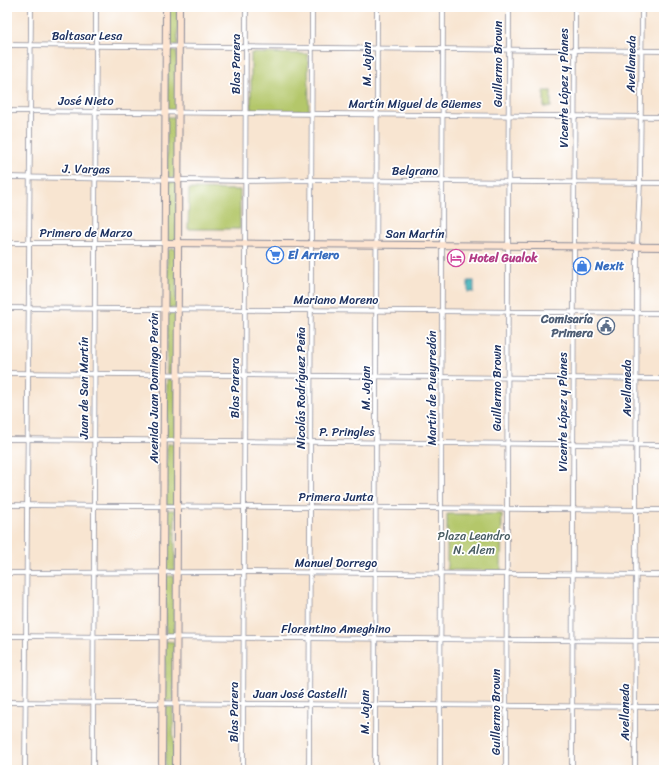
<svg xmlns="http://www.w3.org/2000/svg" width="671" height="777" font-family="Sriracha,sans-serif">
<rect width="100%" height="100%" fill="#fff"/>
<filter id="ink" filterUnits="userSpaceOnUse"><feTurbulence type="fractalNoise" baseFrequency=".025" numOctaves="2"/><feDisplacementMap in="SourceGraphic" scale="8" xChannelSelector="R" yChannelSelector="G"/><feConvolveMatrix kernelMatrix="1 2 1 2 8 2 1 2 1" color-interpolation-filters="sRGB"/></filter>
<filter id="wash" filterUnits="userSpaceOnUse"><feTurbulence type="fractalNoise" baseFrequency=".012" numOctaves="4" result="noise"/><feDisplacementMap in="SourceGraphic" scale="16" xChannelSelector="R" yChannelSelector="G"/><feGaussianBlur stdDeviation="0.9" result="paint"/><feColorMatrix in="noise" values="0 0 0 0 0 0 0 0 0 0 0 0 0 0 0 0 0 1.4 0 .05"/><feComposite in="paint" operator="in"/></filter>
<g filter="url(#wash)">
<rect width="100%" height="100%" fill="#f8e5d1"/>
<!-- green -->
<g fill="#b4c76a" stroke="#687b64">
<rect x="167" y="7" width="11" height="38"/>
<rect x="167" y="51" width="10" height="60"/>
<polygon points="251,53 308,54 309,111 251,111"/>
<rect x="544" y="91" width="7" height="16"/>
<polygon points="166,117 177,117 177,178 167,178"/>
<polygon points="167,182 177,182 176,240 174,242 168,242 167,237"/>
<polygon points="189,189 240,190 240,229 188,229"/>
<polygon points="173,248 177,250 176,308 167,308 167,251"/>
<polygon points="167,313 177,313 176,374 167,374"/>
<polygon points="167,379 176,379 176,439 166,439"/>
<polygon points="167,444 176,444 176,505 166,505"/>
<rect x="166" y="510" width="9" height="60"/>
<polygon points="447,514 502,514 501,571 447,570"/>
<polygon points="165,576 174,576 175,636 166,636"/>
<polygon points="165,641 174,642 174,701 165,700"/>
<polygon points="165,707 173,707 174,766 167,768 165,765"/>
</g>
<!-- water -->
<rect fill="#44b4ba" stroke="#30728c" x="468" y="281" width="6" height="11"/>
</g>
<g filter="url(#ink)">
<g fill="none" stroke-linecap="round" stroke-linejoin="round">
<defs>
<g id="street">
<polyline points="7,45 664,51"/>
<polyline points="7,111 664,117"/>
<polyline points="7,177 246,181 311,180 664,183"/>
<polyline points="7,243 165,243"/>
<polyline points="7,308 664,313"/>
<polyline points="7,373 664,379"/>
<polyline points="7,439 664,445"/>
<polyline points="7,505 664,510"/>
<polyline points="7,573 244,572 664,575"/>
<polyline points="7,636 664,641"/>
<polyline points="7,702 664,707"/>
<polyline points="25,770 31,7"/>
<polyline points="93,770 96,7"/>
<polyline points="243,770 246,7"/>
<polyline points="309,770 312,7"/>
<polyline points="375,770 377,7"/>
<polyline points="440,770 443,7"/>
<polyline points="506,770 509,7"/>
<polyline points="572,770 575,7"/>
<polyline points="635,770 637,247 640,183 642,7"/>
</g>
<g id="secondary">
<polyline points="165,243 664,247"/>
<polyline points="162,770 166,7"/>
<polyline points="176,770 179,7"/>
</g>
</defs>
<!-- street casing -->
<use href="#street" stroke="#8a8a98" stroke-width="5.5"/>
<!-- secondary casing -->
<use href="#secondary" stroke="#8a8a98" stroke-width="8"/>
<!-- street -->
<use href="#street" stroke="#fff" stroke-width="4"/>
<!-- secondary -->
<use href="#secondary" stroke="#fde4d0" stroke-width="6"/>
</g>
</g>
<!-- icons -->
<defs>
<symbol id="supermarket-ring" viewBox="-11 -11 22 22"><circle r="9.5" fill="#fff" stroke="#3f7fe0" stroke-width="1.5"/><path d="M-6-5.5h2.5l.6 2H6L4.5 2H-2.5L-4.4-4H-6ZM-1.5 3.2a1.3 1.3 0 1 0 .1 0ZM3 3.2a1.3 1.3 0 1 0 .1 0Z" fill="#3f7fe0"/></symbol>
<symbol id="hotel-ring" viewBox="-11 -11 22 22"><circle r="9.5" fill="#fff" stroke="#d1479c" stroke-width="1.5"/><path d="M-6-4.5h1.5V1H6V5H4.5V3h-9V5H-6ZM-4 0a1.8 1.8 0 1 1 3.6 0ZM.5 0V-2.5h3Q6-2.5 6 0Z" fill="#d1479c"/></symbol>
<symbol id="shop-ring" viewBox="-11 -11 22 22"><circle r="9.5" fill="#fff" stroke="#3f7fe0" stroke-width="1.5"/><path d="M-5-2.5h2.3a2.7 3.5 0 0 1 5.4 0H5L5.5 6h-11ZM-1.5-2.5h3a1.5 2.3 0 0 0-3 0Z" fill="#3f7fe0"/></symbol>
<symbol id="civic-ring" viewBox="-11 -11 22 22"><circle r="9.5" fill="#fff" stroke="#5c6f8a" stroke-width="1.5"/><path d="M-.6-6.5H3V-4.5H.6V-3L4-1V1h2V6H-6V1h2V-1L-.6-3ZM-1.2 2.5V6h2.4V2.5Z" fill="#5c6f8a"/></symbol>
</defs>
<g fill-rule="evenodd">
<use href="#supermarket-ring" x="265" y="245" width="20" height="20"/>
<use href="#hotel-ring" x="446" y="248" width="20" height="20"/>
<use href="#shop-ring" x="572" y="256" width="20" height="20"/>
<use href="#civic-ring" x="596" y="316" width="20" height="20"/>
</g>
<g text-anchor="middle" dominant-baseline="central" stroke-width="3.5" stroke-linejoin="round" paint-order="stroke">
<!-- street labels -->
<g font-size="12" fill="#1b2f5e" stroke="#fff">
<text x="87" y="36">Baltasar Lesa</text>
<text transform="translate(236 64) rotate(-90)">Blas Parera</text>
<text transform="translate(367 64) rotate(-90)">M. Jajan</text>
<text transform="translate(498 64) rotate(-90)">Guillermo Brown</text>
<text transform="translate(631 64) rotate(-89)">Avellaneda</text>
<text transform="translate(564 88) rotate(-90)">Vicente López y Planes</text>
<text x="86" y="101">José Nieto</text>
<text x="415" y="104">Martín Miguel de Güemes</text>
<text transform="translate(86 169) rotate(1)">J. Vargas</text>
<text x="415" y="171">Belgrano</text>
<text x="86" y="233">Primero de Marzo</text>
<text x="415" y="234">San Martín</text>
<text x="336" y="300">Mariano Moreno</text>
<text transform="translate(84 388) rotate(-90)">Juan de San Martín</text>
<text transform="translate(154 388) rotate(-90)">Avenida Juan Domingo Perón</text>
<text transform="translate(235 388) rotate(-90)">Blas Parera</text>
<text transform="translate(301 388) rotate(-90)">Nicolás Rodríguez Peña</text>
<text transform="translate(366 388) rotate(-90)">M. Jajan</text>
<text transform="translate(432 388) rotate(-90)">Martín de Pueyrredón</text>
<text transform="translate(497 388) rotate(-90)">Guillermo Brown</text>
<text transform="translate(627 388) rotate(-90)">Avellaneda</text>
<text transform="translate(563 412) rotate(-90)">Vicente López y Planes</text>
<text x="347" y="432">P. Pringles</text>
<text x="336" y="497">Primera Junta</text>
<text x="336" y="563">Manuel Dorrego</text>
<text x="336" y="629">Florentino Ameghino</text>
<text x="300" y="694">Juan José Castelli</text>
<text transform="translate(234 712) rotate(-90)">Blas Parera</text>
<text transform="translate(365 712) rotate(-90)">M. Jajan</text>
<text transform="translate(496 712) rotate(-90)">Guillermo Brown</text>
<text transform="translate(625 712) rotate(-90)">Avellaneda</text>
</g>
<!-- shop labels -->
<g font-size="12" font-weight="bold" fill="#366cbe" stroke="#fff" text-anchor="start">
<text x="288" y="255">El Arriero</text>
<text x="595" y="266">Nexit</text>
</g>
<!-- hotel labels -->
<g font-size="12" font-weight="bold" fill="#b23c85" stroke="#fff" text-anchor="start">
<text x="469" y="258">Hotel Gualok</text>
</g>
<!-- service labels -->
<g font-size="12" font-weight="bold" fill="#4e5e75" stroke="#fff" text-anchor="end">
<text x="593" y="319">Comisaría<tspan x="593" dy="14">Primera</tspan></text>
</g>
<!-- park labels -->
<g font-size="12" fill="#495d62" stroke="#fff">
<text x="474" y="536">Plaza Leandro<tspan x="474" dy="14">N. Alem</tspan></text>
</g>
</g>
<!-- margin -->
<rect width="671" height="777" fill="none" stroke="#fff" stroke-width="24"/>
</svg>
